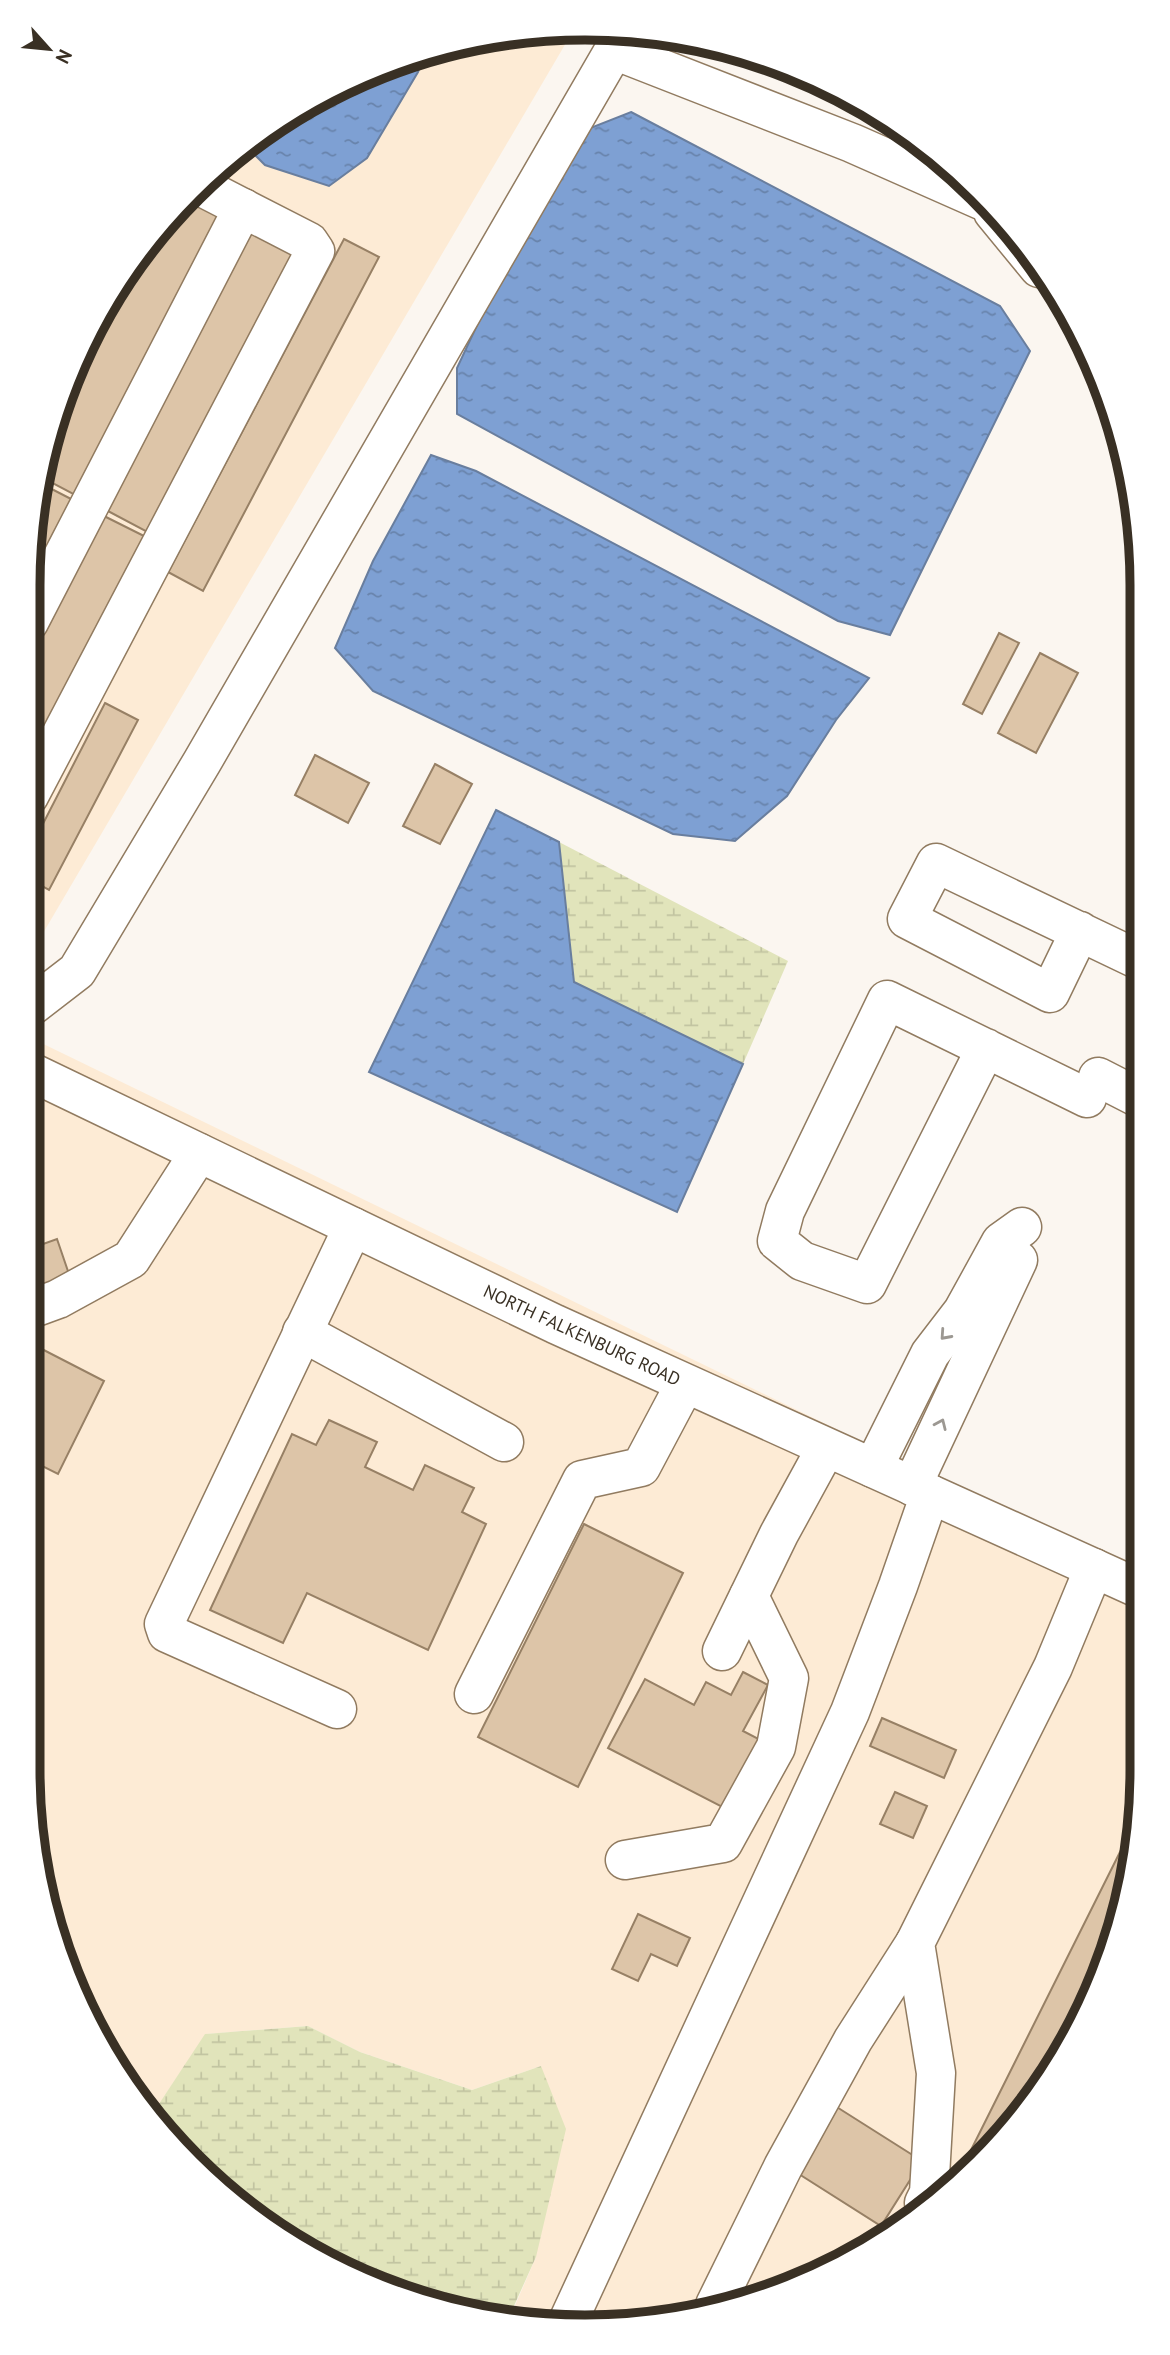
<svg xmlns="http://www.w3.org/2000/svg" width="1170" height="2355" font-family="'PT Sans',sans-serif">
<defs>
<pattern id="wetland-marsh" width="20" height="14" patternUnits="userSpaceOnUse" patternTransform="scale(1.75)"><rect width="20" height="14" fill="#e1e4bb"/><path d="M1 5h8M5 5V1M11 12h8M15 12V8" fill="none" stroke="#c2c4a1"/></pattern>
<pattern id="water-ripples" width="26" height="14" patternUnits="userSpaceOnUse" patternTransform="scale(1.75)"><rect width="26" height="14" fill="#7ea0d3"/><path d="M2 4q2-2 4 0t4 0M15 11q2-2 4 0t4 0" fill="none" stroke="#6883ab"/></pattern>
</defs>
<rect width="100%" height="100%" fill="#fbf6f0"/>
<!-- built -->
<g fill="#fdebd5">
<polygon points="573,31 29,957 29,549 47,441 85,339 143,246 217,167 246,146 265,165 367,158 418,72 425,53 512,33"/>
<polygon points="29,1037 898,1459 562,1306 29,1050"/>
<polygon points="29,1092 547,1341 1140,1610 1141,1806 1123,1914 1085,2016 979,2164 832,2269 657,2322 510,2317 536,2257 541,2066 472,2090 360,2052 308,2026 206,2034 151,2116 143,2109 58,1949 28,1770"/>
</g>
<!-- wetland -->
<g fill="url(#wetland-marsh)">
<polygon points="559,842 788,961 743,1064 573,982"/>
<polygon points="308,2026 360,2052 472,2090 541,2066 566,2129 536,2257 509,2317 476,2316 371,2284 276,2233 151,2116 205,2034"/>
</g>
<!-- water -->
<g fill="url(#water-ripples)" stroke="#697e9e" stroke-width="2">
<polygon points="425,53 418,72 367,158 329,186 265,165 246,146 306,103 406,58"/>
<polygon points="631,112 1000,306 1030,351 890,635 838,621 457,414 457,368 565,138"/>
<polygon points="431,455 476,471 869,678 836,720 787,796 735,841 673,834 373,691 335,648 373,561"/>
<polygon points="496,810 559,842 574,982 743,1064 677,1212 369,1072"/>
</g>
<!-- building -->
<g fill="#ddc5a8" stroke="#978065" stroke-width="2">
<polygon points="190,196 223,213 77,496 41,477 47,441 56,416 146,243"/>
<polygon points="252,227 299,252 153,535 106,510"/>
<polygon points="344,239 379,257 203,591 168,572"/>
<polygon points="40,483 75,501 29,589 29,549"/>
<polygon points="104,516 152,540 29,778 29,660"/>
<polygon points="999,633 1019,643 982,714 963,704"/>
<polygon points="1040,653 1078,673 1036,753 998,733"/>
<polygon points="105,703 138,720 49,890 29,879 29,851"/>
<polygon points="315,755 369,783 348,823 295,795"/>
<polygon points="435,764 472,784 440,844 403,826"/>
<polygon points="57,1239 71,1280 28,1294 29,1249"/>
<polygon points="34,1345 104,1381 58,1474 28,1459 28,1347"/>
<polygon points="329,1420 377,1442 365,1467 413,1490 425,1465 474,1488 462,1512 486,1524 428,1650 307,1593 283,1643 210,1610 292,1434 316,1445"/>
<polygon points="584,1524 683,1573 578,1787 478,1737"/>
<polygon points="743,1672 768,1685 743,1731 768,1744 732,1812 608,1748 645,1679 694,1705 706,1682 731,1695"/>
<polygon points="882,1718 956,1750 944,1778 870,1746"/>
<polygon points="895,1792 927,1806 913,1838 880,1824"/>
<polygon points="1140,1812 1123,1914 1085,2016 979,2164 956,2180"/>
<polygon points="638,1914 690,1938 677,1966 651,1954 638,1981 612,1969"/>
<polygon points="832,2104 922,2161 881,2226 791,2169"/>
</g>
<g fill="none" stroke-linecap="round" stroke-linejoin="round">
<defs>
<g id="minor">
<polyline points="614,50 852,143 981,200"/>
<polyline points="993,212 1039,268"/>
<polyline points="29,622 243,208"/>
<polyline points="29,796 315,251 309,242 200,186"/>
<polyline points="1080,931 1050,993 907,919 936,863 1139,960"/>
<polyline points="29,1008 77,971 202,762 614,50 623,30"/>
<polyline points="986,1048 867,1284 802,1261 777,1241 785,1211 887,1000 1087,1098"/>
<polyline points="29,1071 555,1324 1140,1589"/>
<polyline points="1098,1077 1139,1098"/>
<polyline points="28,1310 58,1299 131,1259 199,1153"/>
<polyline points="302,1332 504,1442"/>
<polyline points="873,1468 930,1354 963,1311 1001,1242 1022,1227"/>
<polyline points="912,1486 1018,1260"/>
<polyline points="722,1651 779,1534 826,1448"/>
<polyline points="474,1694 582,1480 641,1467 685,1384"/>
<polyline points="337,1709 167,1633 164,1624 353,1227"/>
<polyline points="625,1860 723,1843 776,1747 789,1678 749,1596"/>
<polyline points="924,2203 929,2193 936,2073 915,1943 1053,1667 1094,1568"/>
<polyline points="715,2305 783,2167 853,2040 915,1943"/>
<polyline points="569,2319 850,1712 898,1586 930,1494"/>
</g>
</defs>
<!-- minor casing -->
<use href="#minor" stroke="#917b60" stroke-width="41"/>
<!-- minor -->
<use href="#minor" stroke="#fff" stroke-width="38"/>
</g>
<!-- one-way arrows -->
<defs><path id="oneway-chevron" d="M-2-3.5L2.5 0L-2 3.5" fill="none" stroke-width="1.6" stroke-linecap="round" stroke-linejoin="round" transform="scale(1.75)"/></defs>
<g stroke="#9c9892">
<use href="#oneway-chevron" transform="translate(945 1335) rotate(132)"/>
<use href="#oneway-chevron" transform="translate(941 1424) rotate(-66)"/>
</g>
<g text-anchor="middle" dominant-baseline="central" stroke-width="6" stroke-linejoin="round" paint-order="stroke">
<!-- street labels -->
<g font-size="18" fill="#393024" stroke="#fff">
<text transform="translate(582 1335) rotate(25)">NORTH FALKENBURG ROAD</text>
</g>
</g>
<!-- crop -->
<path d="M0 0H1170V2355H0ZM585 40H585A545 545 0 0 1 1130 585V1770A545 545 0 0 1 585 2315H585A545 545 0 0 1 40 1770V585A545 545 0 0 1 585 40Z" fill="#fff" fill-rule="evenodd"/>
<path fill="none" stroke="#393024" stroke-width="9" d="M585 40H585A545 545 0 0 1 1130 585V1770A545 545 0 0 1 585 2315H585A545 545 0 0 1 40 1770V585A545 545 0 0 1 585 40Z"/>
<!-- north arrow -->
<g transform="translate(49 49) rotate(117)" stroke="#ffffff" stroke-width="5" paint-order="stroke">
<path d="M0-5L12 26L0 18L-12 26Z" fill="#393024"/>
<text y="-10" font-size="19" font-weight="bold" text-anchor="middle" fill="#393024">N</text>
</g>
</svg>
